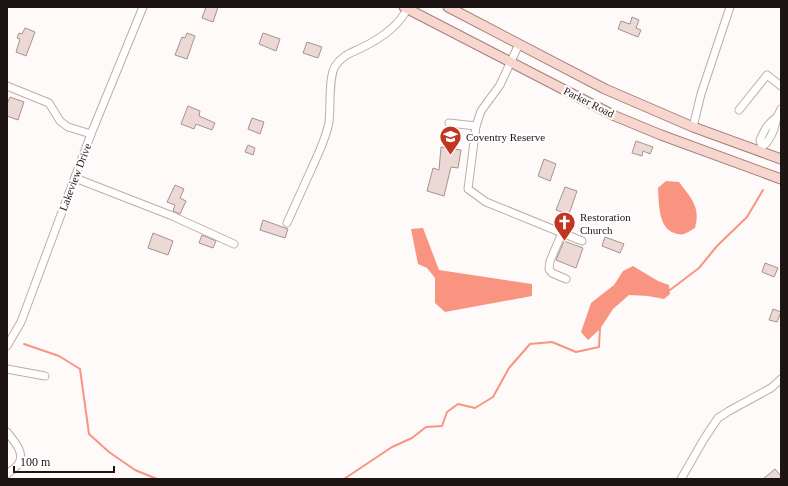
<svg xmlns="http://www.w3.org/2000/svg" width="788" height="486" font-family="'Times New Roman',serif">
<rect width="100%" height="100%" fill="#fefafa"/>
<!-- water -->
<g fill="#f99481">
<path d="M666,181L679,182C691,198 701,207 695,228C691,230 687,233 684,234C681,235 677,234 674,233C658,227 659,203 658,188Z"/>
<polygon points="423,228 439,270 532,284 532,296 445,312 435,303 435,278 427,268 418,264 411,229"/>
<polygon points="633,266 658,281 669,285 670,294 664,299 648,296 629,295 613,309 600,329 588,340 581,332 591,303 614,285 623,271"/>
</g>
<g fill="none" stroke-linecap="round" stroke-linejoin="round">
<!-- stream -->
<g stroke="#f99481" stroke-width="2">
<polyline points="668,290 670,290 699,268 717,246 747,217 763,190"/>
<polyline points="24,344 59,356 80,369 89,434 109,452 135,470 157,479"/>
<polyline points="344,479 392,447 412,438 426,427 442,426 447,412 458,404 475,408 493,397 509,368 530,344 552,342 576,352 599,347 600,328"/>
</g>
</g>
<!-- building -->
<g fill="#ecd8d5" stroke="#a5938f">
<polygon points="206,7 218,7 213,22 202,18"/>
<polygon points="632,17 639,20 636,28 641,30 638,37 618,29 621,21 630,24"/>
<polygon points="25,28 35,32 26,56 16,52 20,39 17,38 19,33 22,34"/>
<polygon points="187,33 195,36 187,59 175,55 182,37 185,38"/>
<polygon points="263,33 280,39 276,51 259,44"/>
<polygon points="307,42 322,47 318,58 303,53"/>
<polygon points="10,97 24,102 18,120 7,116 7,104"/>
<polygon points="188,106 200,111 199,116 215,123 212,130 196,124 194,129 181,124"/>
<polygon points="252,118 264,122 260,134 248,129"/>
<polygon points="636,141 653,147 650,154 643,151 642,156 632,153"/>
<polygon points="248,145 255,148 253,155 245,152"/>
<polygon points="441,147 461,150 458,168 451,167 444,196 427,191 433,168 439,170"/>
<polygon points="544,159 556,164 550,181 538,176"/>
<polygon points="175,185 184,189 180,198 186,201 180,214 173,211 175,205 167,202"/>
<polygon points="565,187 577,191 569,214 556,210"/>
<polygon points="263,220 288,229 285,238 260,230"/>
<polygon points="153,233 173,241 168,255 148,248"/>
<polygon points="202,235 216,241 213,248 199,243"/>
<polygon points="605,237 624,244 620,253 602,246"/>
<polygon points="564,241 583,248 576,268 556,260"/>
<polygon points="765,263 778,268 774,277 762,272"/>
<polygon points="773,309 781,312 777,322 769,320"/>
<polygon points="775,469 781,476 781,479 763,479"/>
</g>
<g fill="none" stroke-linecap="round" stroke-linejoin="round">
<defs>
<g id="minor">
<polyline points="519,44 500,85 481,111 476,126 468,189 486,202 582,241"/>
<polyline points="7,86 49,103 60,121 68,127 91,134"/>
<polyline points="739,110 767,75 781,86"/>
<polyline points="777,117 781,109"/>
<polyline points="449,123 476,126"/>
<polyline points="693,127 701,94 730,7"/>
<path d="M760,151L762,147L760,140C765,129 767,124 777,117C775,128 771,140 762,147"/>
<polyline points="75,178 170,215 234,244"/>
<path d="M287,223C295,205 303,188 311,170C318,154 326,139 329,122C331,107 328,75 336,65C343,55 351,53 361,48C380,39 399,27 408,7"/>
<polyline points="562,233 550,261 549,269 552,273 566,279"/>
<polyline points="7,346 21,322 91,134 143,7"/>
<polyline points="7,369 45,376"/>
<path d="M7,432C13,440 25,452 19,463C17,467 11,471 7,474"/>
<polyline points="681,479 704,439 718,418 729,411 771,388 781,379"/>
</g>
<g id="major">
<polyline points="404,7 615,116 661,135 781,179"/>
<polyline points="448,7 605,89 693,127 781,159"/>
</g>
</defs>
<!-- minor casing -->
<use href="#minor" stroke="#bfada9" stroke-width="9"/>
<!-- major casing -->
<use href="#major" stroke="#a68079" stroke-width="11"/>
<!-- minor -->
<use href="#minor" stroke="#fff" stroke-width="7"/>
<!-- major -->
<use href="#major" stroke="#f7d6cf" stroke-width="9"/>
</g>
<!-- icons -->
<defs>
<symbol id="school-pin" viewBox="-11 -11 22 30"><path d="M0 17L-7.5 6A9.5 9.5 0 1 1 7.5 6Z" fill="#c13521" stroke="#fff"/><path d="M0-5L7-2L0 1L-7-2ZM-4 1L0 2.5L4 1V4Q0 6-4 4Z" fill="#fff"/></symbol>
<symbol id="church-pin" viewBox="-11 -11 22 30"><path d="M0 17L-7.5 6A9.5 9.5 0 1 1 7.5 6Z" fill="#c13521" stroke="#fff"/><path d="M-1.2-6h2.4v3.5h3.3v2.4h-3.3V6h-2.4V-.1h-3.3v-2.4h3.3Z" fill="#fff"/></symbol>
</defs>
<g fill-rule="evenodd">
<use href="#school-pin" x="438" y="124" width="25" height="34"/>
<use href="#church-pin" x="552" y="210" width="25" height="34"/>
</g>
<g text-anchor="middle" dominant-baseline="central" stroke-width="4" stroke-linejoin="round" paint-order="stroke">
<!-- street labels -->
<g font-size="11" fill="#1c1514" stroke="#fff">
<text transform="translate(589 102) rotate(27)">Parker Road</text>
<text transform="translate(75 177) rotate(-69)">Lakeview Drive</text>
</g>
<!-- poi labels -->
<g font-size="11" fill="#1c1514" stroke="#fff" text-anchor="start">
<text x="466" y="137">Coventry Reserve</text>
<text x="580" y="217">Restoration<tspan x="580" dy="13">Church</tspan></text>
</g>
</g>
<!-- border -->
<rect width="788" height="486" fill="none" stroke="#1c1514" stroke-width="16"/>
<!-- scale -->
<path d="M14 466v6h100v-6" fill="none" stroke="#1c1514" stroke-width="2"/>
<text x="20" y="466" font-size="12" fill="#1c1514" stroke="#ffffff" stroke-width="3" paint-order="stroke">100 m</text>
</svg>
